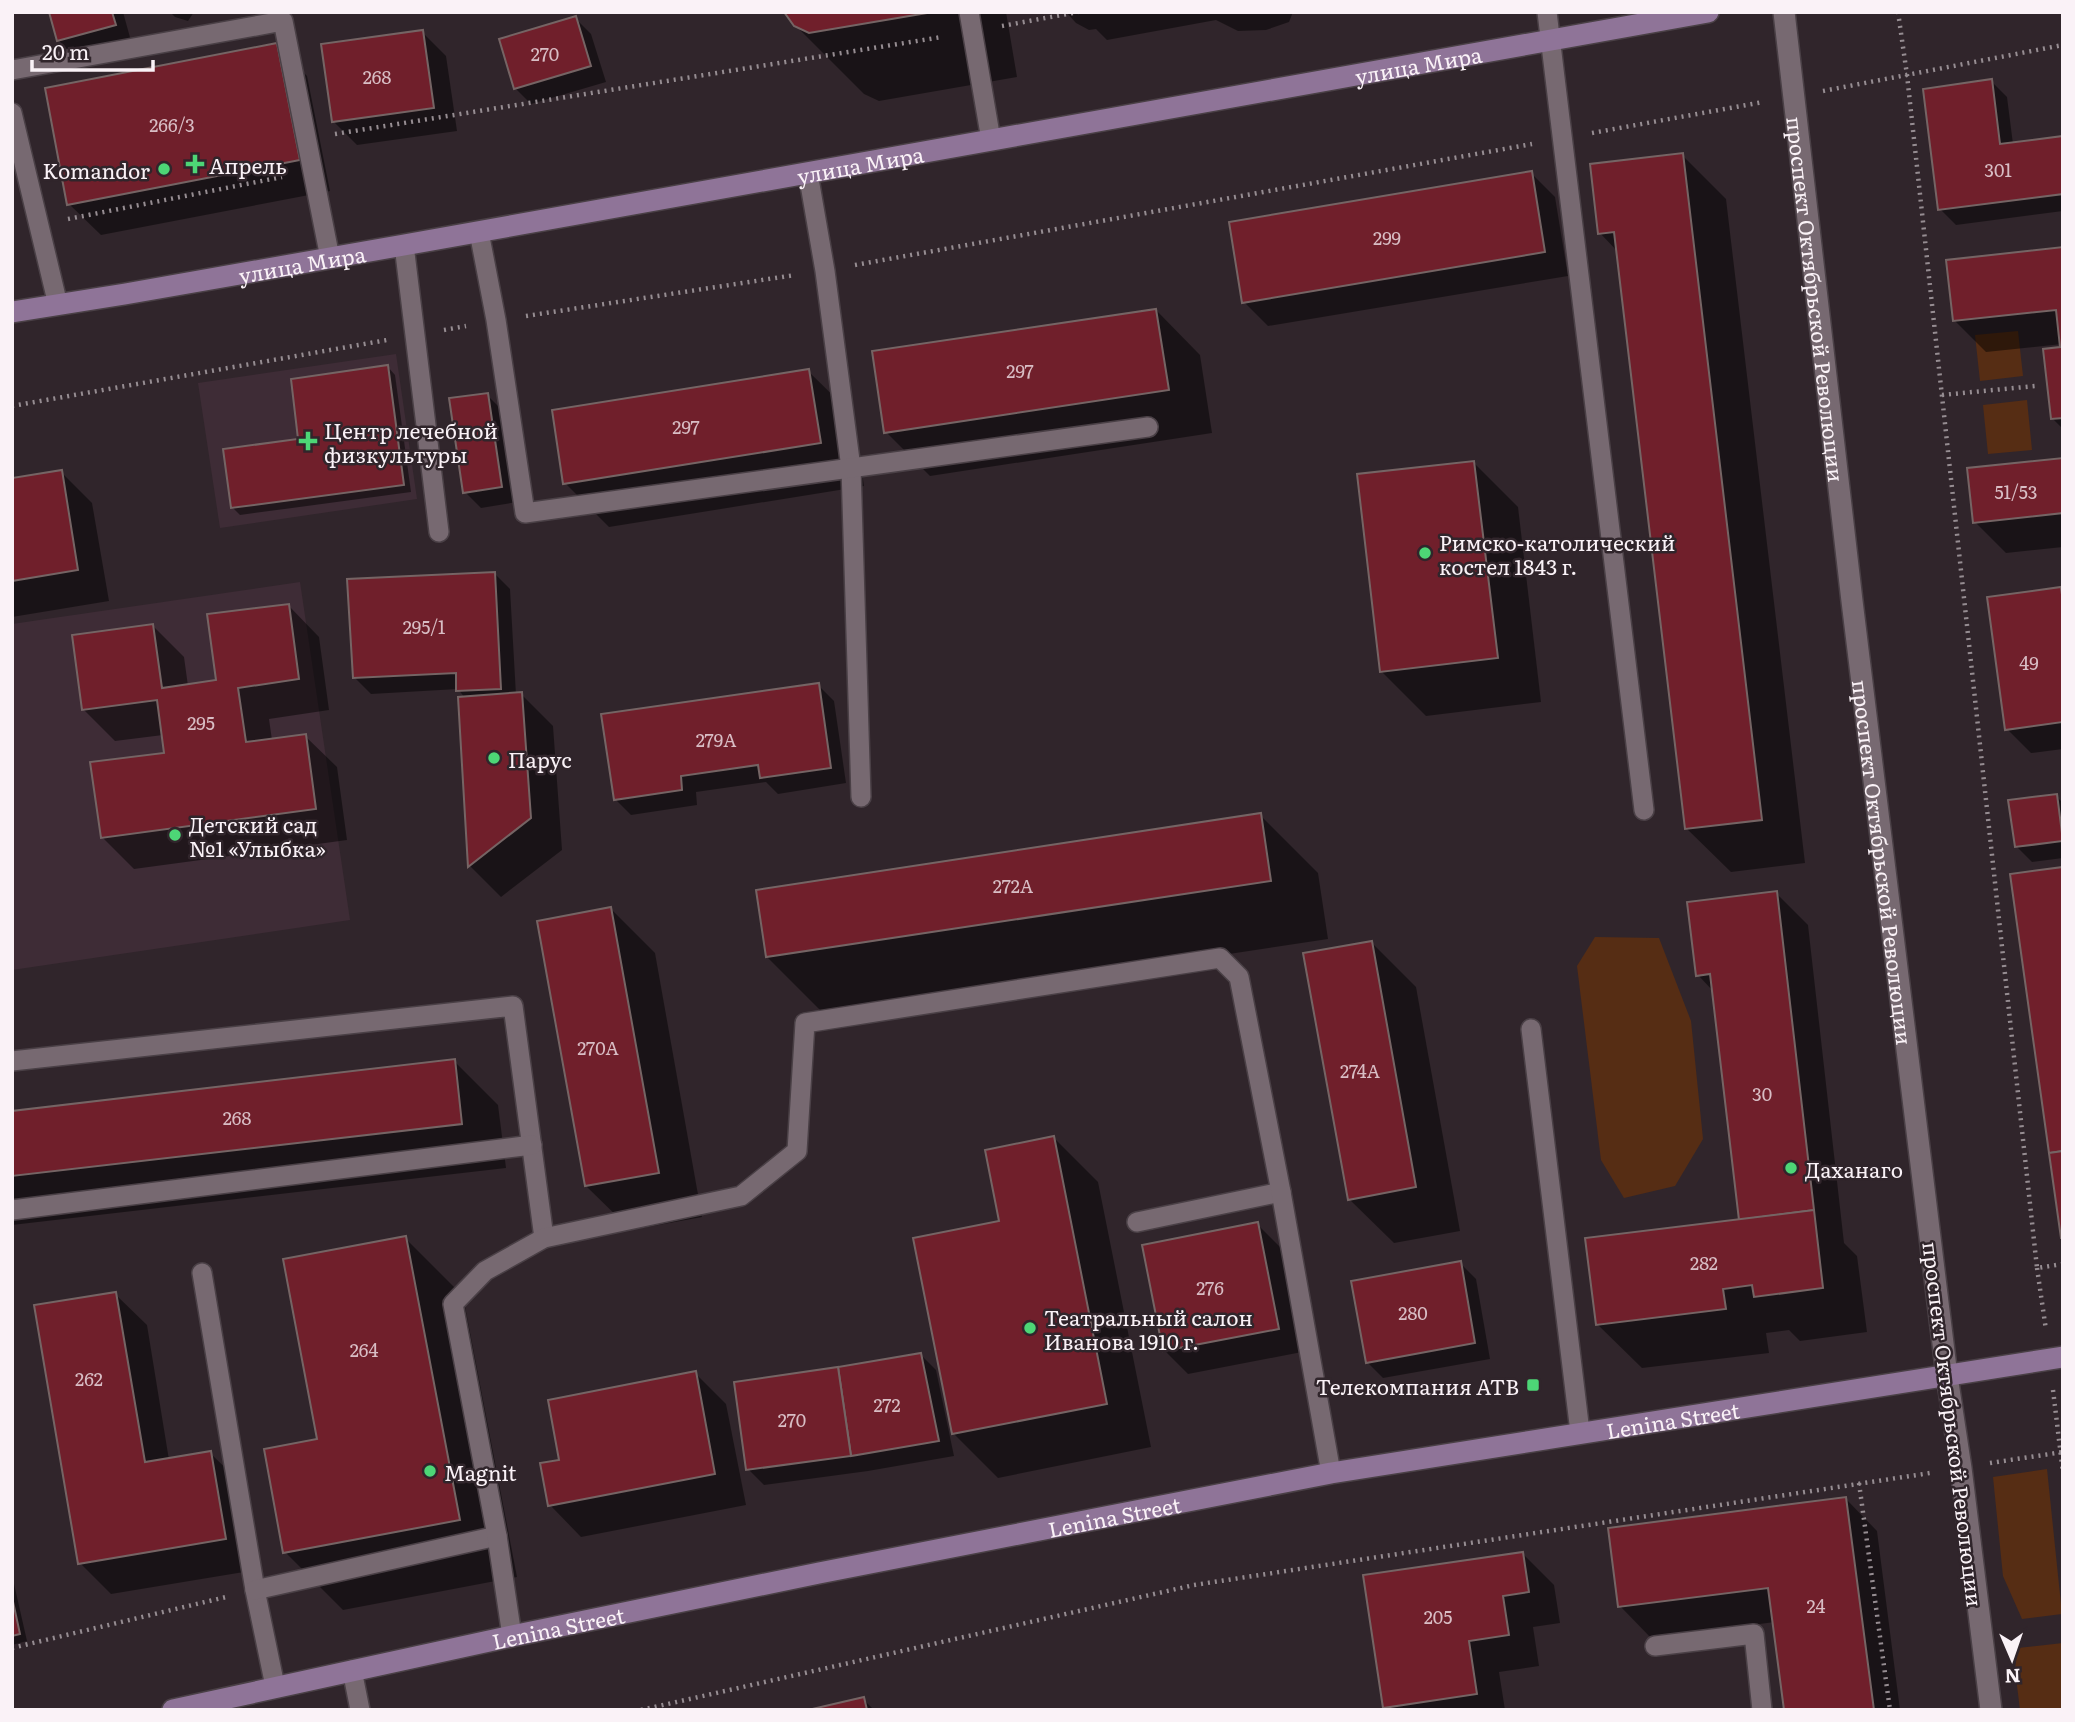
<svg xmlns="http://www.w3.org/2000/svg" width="2075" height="1722" font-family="Literata,serif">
<rect width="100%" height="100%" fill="#30252b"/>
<!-- built -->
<g fill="#3e2c36">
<polygon points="396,354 417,499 220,528 198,383"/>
<polygon points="300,582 350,920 12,970 12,624"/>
</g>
<!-- green -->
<g fill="#562d14">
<polygon points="2018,331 2023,376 1980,381 1975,335"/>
<polygon points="2027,400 2032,450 1988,454 1983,405"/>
<polygon points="1595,937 1659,938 1691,1021 1703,1139 1675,1186 1624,1198 1601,1160 1577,966"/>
<polygon points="2047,1469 2062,1614 2022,1619 2003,1576 1993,1477"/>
<polygon points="2063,1643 2063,1710 2020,1710 2015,1669 2018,1648"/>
</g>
<!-- shadow -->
<g fill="#0007">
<polygon points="51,12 123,12 131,41 74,56 58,40"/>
<polygon points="170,12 194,12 188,21 175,17"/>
<polygon points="786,12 1006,12 1017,77 879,101 864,94 795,25"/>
<polygon points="1066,12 1293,12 1289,22 1266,30 1238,31 1216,20 1107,40 1096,29 1089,30 1076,23"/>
<polygon points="575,18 591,34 606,82 531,104 515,88"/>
<polygon points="422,32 446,56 457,131 357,145 333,121"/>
<polygon points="276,45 307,76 330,191 101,235 69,204"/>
<polygon points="1991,81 2007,97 2013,144 2063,138 2063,211 1956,225 1940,209"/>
<polygon points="1682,155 1726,199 1805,863 1731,872 1686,828 1618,252 1600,233"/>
<polygon points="1531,173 1555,197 1568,276 1268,326 1244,302"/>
<polygon points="2063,249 2063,429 2052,418 2062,344 1986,352 1955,321"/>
<polygon points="1156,310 1200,355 1212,433 930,476 886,432"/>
<polygon points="388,367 395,375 411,492 240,515 232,507 300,441"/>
<polygon points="808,371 853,415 864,486 609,527 565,483"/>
<polygon points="487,395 503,411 517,502 481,508 465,492"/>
<polygon points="2063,459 2063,547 2006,553 1975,522"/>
<polygon points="1473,462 1518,507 1541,702 1426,716 1382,672"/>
<polygon points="61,472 92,503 109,601 12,617 12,480"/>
<polygon points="494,573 510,589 516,695 521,694 553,726 562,850 501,897 470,866 460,698 465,698 458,689 371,694 355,678"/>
<polygon points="2060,589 2063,592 2063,749 2031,753 2007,729"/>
<polygon points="288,605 319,637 329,710 269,719 272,740 305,736 337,767 347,840 134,869 102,837 166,755 163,735 115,741 84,710 153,626 184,657 188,686 218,682"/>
<polygon points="818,685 834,701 846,783 778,794 766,782 696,792 697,805 631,815 615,799"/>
<polygon points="2056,796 2063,803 2063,858 2032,862 2016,846"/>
<polygon points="1260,815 1318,873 1328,939 825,1015 767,957"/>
<polygon points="1776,893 1808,925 1844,1243 1857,1256 1867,1332 1800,1341 1789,1330 1766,1333 1769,1353 1642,1368 1597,1324 1741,1221 1713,991 1698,975"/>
<polygon points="611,909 655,953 702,1217 631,1230 586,1186"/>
<polygon points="1372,943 1416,987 1460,1231 1394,1243 1349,1199"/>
<polygon points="454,1061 498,1105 506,1168 12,1225 12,1113"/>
<polygon points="1054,1138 1098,1182 1151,1447 998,1478 954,1434 1001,1223"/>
<polygon points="1257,1224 1281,1248 1302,1352 1188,1374 1164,1350"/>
<polygon points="405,1238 463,1296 517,1577 343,1610 285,1552 319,1441"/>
<polygon points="1460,1263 1476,1279 1490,1359 1383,1378 1367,1362"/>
<polygon points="115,1294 147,1325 169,1460 210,1453 242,1484 256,1570 111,1594 80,1563"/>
<polygon points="920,1354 936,1370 954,1456 868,1471 764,1485 748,1469"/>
<polygon points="695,1373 726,1404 746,1505 581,1537 550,1505 561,1462"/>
<polygon points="1846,1499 1877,1531 1900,1710 1786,1710 1775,1622 1651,1638 1620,1606"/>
<polygon points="1522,1553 1554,1585 1560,1623 1533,1627 1539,1666 1499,1672 1505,1710 1388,1710 1385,1707"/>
<polygon points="12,1575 27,1641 12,1645"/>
<polygon points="863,1699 874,1710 816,1710"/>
</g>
<!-- building -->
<g fill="#701f2b" stroke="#756464" stroke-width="2">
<polygon points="49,12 112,12 116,25 57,41"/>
<polygon points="784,12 933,12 809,33 794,26"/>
<polygon points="576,16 591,66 514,89 499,39"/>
<polygon points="423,30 434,108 332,122 321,44"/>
<polygon points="277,43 300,160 67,205 45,88"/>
<polygon points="1992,79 2000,144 2063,136 2063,194 1938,210 1923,89"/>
<polygon points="1683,153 1762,820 1685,829 1614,232 1598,234 1590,164"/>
<polygon points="1532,171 1545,252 1242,303 1229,222"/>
<polygon points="2063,247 2063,418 2051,419 2043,349 2060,347 2056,310 1953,321 1946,260"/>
<polygon points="1156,309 1169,390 884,433 872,351"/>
<polygon points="388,365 404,485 231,508 223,449 298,439 291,379"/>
<polygon points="809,369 821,443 563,484 552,410"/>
<polygon points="488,393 502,487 463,493 449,398"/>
<polygon points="2063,458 2063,513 1973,523 1967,468"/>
<polygon points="1474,461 1498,658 1380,672 1357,474"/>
<polygon points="62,470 78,570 12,581 12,478"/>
<polygon points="495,572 501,689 456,691 456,673 353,678 347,579"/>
<polygon points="2061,587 2063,602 2063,722 2005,730 1987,597"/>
<polygon points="289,604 299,679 238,688 246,742 306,734 316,809 101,838 90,762 164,753 157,700 82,710 72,635 153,624 162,688 216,680 207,614"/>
<polygon points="819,683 831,768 760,778 758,765 681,776 682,790 614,800 601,714"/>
<polygon points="522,692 531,818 468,867 458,697"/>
<polygon points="2057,794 2063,841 2015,847 2008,800"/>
<polygon points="1261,813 1271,881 766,957 756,890"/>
<polygon points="2063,867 2063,1151 2049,1153 2010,874"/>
<polygon points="1777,891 1814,1210 1739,1220 1710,974 1696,976 1687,902"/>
<polygon points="611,907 659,1173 585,1186 537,921"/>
<polygon points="1372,941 1416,1187 1348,1200 1303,953"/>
<polygon points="455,1059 462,1124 12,1176 12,1111"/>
<polygon points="1054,1136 1107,1404 952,1434 913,1238 999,1221 985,1150"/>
<polygon points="2063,1151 2063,1238 2061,1238 2049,1153"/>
<polygon points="1814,1210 1823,1288 1754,1297 1752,1285 1723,1289 1726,1309 1596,1325 1585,1238"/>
<polygon points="1258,1222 1279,1329 1163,1351 1142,1245"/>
<polygon points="406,1236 460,1520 283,1553 264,1449 317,1439 283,1259"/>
<polygon points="1461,1261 1475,1343 1366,1363 1351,1281"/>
<polygon points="116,1292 145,1462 211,1451 226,1539 78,1564 34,1305"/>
<polygon points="921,1353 939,1441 851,1456 838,1367"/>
<polygon points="838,1367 851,1456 746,1470 734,1382"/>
<polygon points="696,1371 715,1474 548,1506 540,1463 559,1460 548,1400"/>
<polygon points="1846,1497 1874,1710 1784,1710 1768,1588 1618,1607 1608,1528"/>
<polygon points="1523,1552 1529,1592 1503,1596 1509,1635 1469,1641 1477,1694 1383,1708 1363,1575"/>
<polygon points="12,1597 20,1634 12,1636"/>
<polygon points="864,1697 867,1710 808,1710"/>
</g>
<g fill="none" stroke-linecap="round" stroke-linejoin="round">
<defs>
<g id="service">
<polyline points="969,12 991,140"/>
<polyline points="1547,12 1644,810"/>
<polyline points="12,70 283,21 330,258"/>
<polyline points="12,113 58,305"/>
<polyline points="808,173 825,271 851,468 861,797"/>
<polyline points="479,232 496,320 525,513 1148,427"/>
<polyline points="404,245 439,532"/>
<polyline points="1531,1029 1580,1432"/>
<polyline points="12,1061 513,1006 544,1238"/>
<polyline points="12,1210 532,1145"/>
<polyline points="1137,1222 1281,1192"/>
<polyline points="202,1273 255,1590 275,1686"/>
<polyline points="255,1590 497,1536"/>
<polyline points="512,1636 497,1536 453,1304 485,1271 544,1238 741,1196 797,1151 805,1023 1220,958 1239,977 1281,1192 1331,1473"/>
<polyline points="1655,1646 1754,1634 1762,1710"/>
<polyline points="352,1670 360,1710"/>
</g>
<polyline id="pedestrian" points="1947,1376 1961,1468 1991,1710"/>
<g id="minor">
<path id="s1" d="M1784,12L1852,601L1947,1376"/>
</g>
<g id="secondary">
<path id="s2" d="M12,312L125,294L404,245L1708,12"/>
<path id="s3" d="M173,1710L512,1636L819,1573L1331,1473L2063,1357"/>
</g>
</defs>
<!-- service casing -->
<use href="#service" stroke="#4a4046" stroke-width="22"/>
<!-- pedestrian casing -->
<use href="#pedestrian" stroke="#4a4046" stroke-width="24"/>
<!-- minor casing -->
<use href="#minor" stroke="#4a4046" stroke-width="24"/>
<!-- secondary casing -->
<use href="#secondary" stroke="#4a4046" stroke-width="24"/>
<!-- path -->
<g stroke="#968d92" stroke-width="4.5" stroke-dasharray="2 5" stroke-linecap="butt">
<polyline points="1898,12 1907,75 2037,1268 2063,1264"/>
<polyline points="1002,26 1078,12"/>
<polyline points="1823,91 2063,45"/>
<polyline points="1592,133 1763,102"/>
<polyline points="335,134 942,37"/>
<polyline points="68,219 282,177"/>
<polyline points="855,265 1532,144"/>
<polyline points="526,316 795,275"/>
<polyline points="444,330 466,326"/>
<polyline points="1942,395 2035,386"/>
<polyline points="12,406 387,340"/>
<polyline points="2037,1268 2046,1330"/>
<polyline points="2053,1390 2063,1473"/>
<polyline points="1990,1463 2063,1452"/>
<polyline points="1859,1483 1890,1710"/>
<polyline points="12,1648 226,1597"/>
<polyline points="641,1710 1194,1585 1930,1473"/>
</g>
<!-- service -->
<use href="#service" stroke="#776971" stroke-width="19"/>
<!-- pedestrian -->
<use href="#pedestrian" stroke="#776971" stroke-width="21"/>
<!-- minor -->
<use href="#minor" stroke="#776971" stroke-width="21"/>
<!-- secondary -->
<use href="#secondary" stroke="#8f7498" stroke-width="21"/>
</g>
<!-- markers -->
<g fill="#4dd676" stroke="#30252b" stroke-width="2.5">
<path d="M191.5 153.5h7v7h7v7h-7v7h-7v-7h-7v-7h7z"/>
<circle cx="164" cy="169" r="7"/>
<path d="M304.5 430.5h7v7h7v7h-7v7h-7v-7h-7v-7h7z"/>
<circle cx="1425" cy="553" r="7"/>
<circle cx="494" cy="758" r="7"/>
<circle cx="175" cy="835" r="7"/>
<circle cx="1791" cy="1168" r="7"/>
<circle cx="1030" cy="1328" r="7"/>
<rect x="1526" y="1378" width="14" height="14" rx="3.5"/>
<circle cx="430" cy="1471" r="7"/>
</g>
<g text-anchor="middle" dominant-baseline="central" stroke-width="5" stroke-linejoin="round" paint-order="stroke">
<!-- number labels -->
<g font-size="18" fill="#d8bdc4">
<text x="545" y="53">270</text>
<text x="377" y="76">268</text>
<text x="172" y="124">266/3</text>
<text x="1998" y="169">301</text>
<text x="1387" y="237">299</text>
<text x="1020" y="370">297</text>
<text x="686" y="426">297</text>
<text x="2016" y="491">51/53</text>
<text x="424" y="626">295/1</text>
<text x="2029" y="662">49</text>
<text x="201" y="722">295</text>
<text x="716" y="739">279А</text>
<text x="1013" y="885">272А</text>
<text x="598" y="1047">270А</text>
<text x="1360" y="1070">274А</text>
<text x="1762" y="1093">30</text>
<text x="237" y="1117">268</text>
<text x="1704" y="1262">282</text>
<text x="1210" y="1287">276</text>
<text x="1413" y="1312">280</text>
<text x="364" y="1349">264</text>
<text x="89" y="1378">262</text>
<text x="887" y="1404">272</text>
<text x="792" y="1419">270</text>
<text x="1816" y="1605">24</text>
<text x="1438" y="1616">205</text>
</g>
<!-- street labels -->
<g font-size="21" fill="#faf2f7" stroke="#30252b">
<text stroke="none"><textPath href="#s2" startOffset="1428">улица Мира</textPath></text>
<text stroke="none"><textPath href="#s2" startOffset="861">улица Мира</textPath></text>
<text stroke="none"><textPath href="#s2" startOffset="294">улица Мира</textPath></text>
<text stroke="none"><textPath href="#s1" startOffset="289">проспект Октябрьской Революции</textPath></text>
<text stroke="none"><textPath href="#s1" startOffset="856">проспект Октябрьской Революции</textPath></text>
<text stroke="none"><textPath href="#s3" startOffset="1528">Lenina Street</textPath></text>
<text transform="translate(1954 1424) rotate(83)">проспект Октябрьской Революции</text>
<text stroke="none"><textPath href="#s3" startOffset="961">Lenina Street</textPath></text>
<text stroke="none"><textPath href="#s3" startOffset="394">Lenina Street</textPath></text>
</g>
<!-- poi labels -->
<g font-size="21" fill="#faf2f7" stroke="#30252b" text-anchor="start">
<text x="209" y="164">Апрель</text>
<text x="150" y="169" text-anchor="end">Komandor</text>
<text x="324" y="429">Центр лечебной<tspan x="324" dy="24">физкультуры</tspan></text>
<text x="1439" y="541">Римско-католический<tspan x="1439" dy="24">костел 1843 г.</tspan></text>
<text x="508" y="758">Парус</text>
<text x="189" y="823">Детский сад<tspan x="189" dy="24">№1 «Улыбка»</tspan></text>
<text x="1805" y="1168">Даханаго</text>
<text x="1044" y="1316">Театральный салон<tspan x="1044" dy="24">Иванова 1910 г.</tspan></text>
<text x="1519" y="1385" text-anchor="end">Телекомпания АТВ</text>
<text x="444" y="1471">Magnit</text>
</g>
</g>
<!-- border -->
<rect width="2075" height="1722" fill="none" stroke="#faf2f7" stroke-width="28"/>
<!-- north arrow -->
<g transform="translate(2012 1659) rotate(178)" stroke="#30252b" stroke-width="5" paint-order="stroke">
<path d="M0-5L12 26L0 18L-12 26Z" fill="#faf2f7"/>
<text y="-10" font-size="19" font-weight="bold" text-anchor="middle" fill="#faf2f7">N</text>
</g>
<!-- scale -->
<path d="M32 60v10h121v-10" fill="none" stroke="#faf2f7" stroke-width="3.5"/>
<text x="42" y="60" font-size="21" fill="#faf2f7" stroke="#30252b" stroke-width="5" paint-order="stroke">20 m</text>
</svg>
